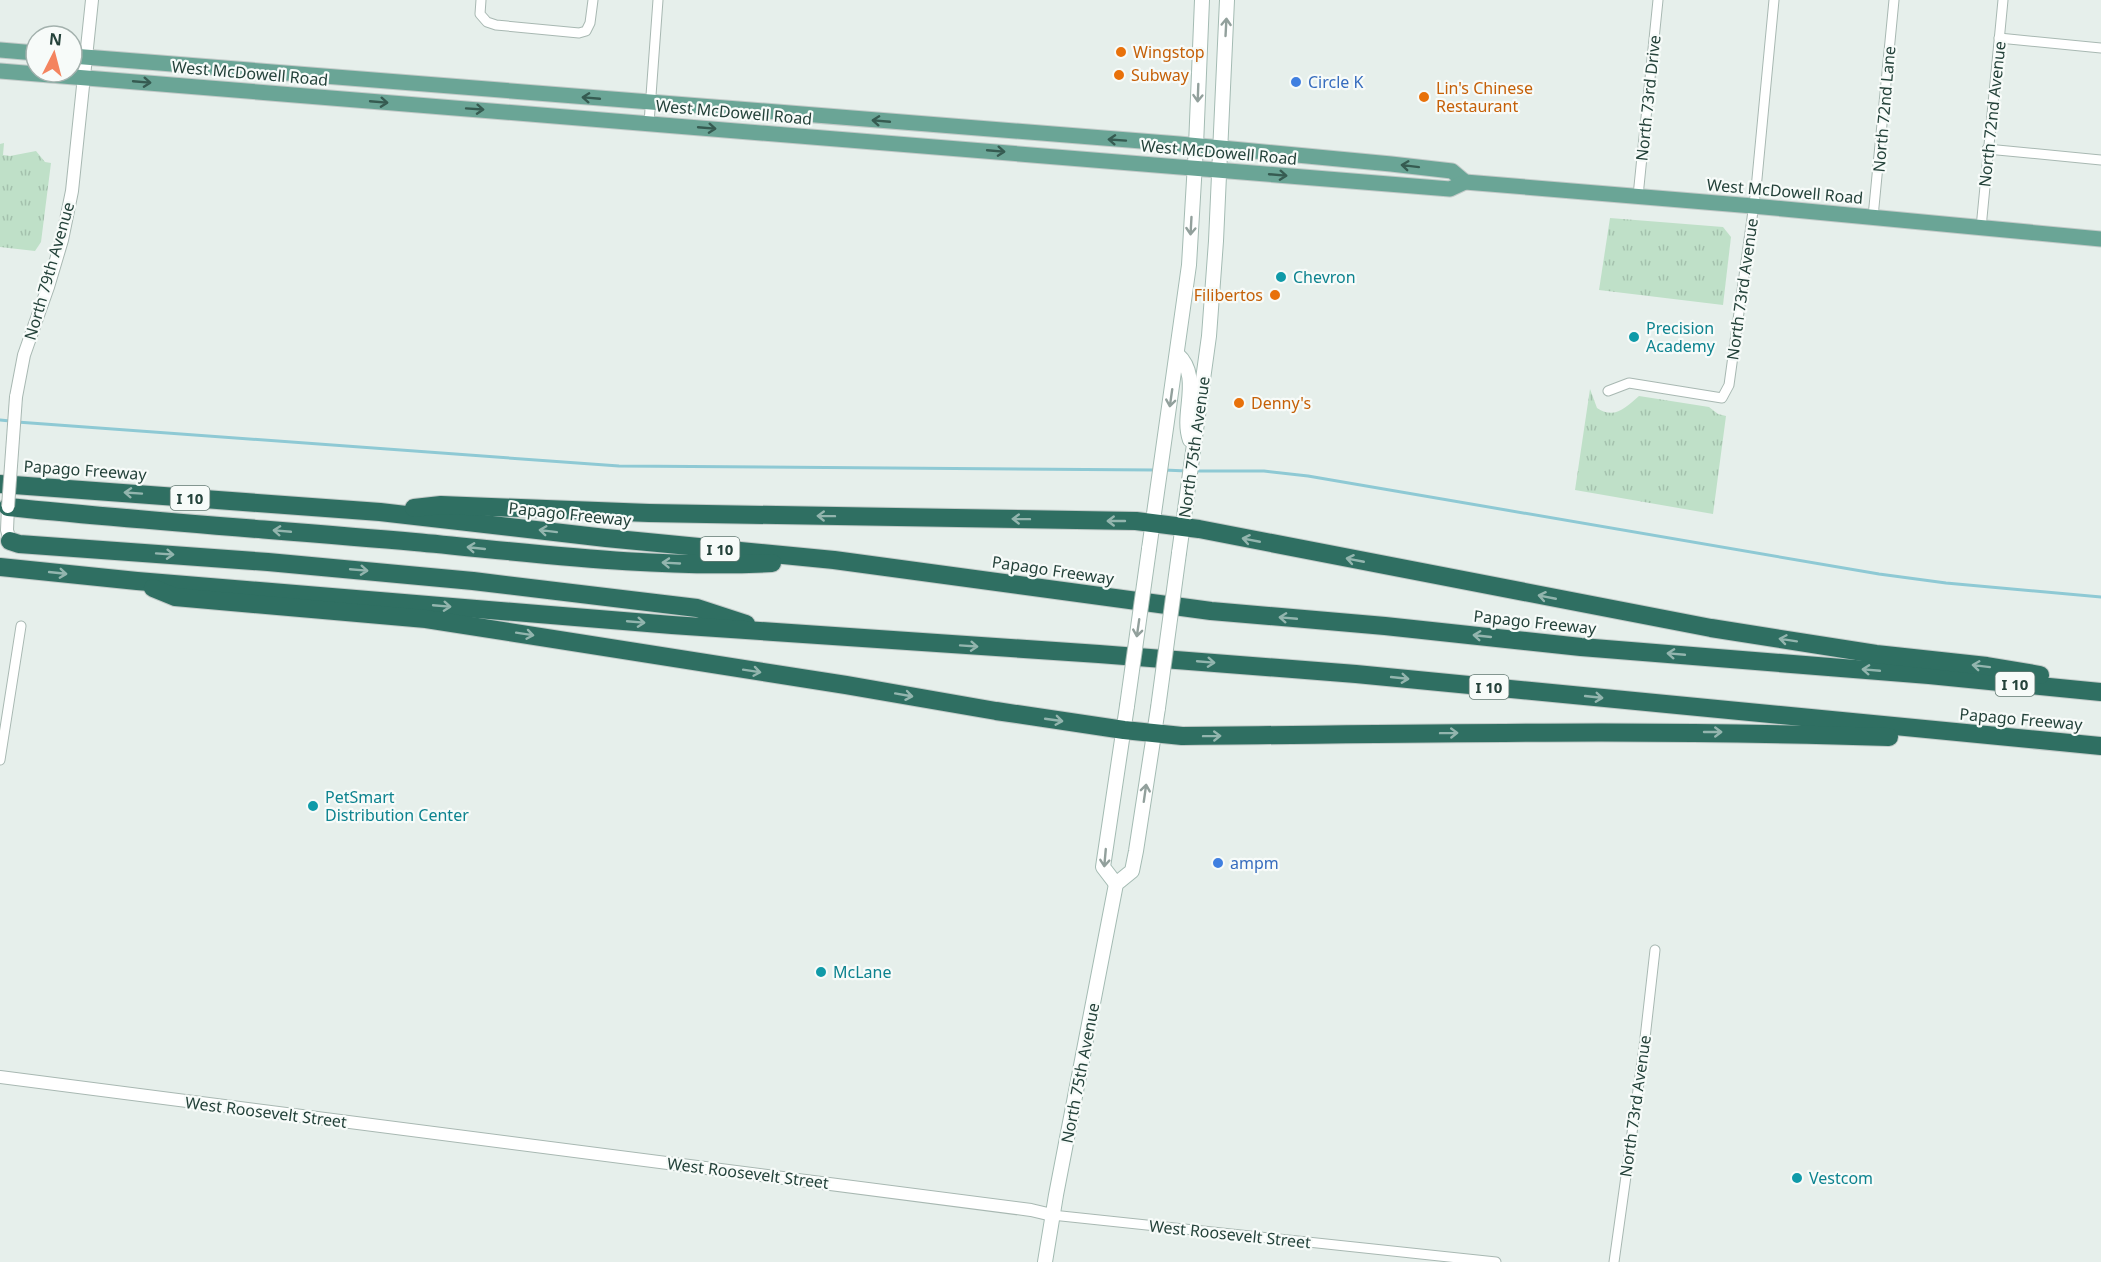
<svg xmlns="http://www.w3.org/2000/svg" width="2101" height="1262" font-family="'Noto Sans',sans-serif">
<defs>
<pattern id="grass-tufts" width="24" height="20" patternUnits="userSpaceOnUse" patternTransform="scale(1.5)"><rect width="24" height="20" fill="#bfe0c8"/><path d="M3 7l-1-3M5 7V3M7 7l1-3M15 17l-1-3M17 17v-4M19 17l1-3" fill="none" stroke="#a4c1ad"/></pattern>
</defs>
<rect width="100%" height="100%" fill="#e6efeb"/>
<!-- grass -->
<g fill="url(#grass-tufts)">
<polygon points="4,143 3,155 10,156 36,151 45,162 51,163 41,242 35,251 0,247 0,144"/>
<polygon points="1610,218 1723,227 1731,237 1723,305 1599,290"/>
<path d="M1590,389L1597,408C1615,420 1626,407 1639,396L1709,407L1718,414L1726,416L1713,514L1575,490Z"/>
</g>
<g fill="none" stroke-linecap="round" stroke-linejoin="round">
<!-- stream -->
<g stroke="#8ec9d4" stroke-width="3">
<polyline points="0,420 10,421"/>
<polyline points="17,422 619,466 1154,470"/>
<polyline points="1164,470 1187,471"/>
<polyline points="1194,471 1264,471 1308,476 1879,574 1946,583 2101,597"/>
</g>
<defs>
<g id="minor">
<polyline points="481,0 480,14 487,22 496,25 579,33 586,31 590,23 593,0"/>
<polyline points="1999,38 2101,48"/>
<polyline points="649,123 658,0"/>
<polyline points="1987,149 2101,160"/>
<polyline points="1638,196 1658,0"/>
<polyline points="1873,217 1894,0"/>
<polyline points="1981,228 2003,0"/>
<polyline points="1608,391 1629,383 1722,398 1729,385 1756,189 1774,0"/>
<polyline points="0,760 21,626"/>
<polyline points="1052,1215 1496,1262"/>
<polyline points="1614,1262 1644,1047 1655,950"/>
</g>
<g id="tertiary">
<polyline points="16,397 24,355 48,287 62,240 72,191 92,0"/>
<polyline points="8,507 7,530 10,541"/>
<polyline points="0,1077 1031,1210 1052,1215"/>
</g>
<g id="secondary">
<path d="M1177,354C1203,377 1180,413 1190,440"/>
<polyline points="1149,549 1189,265 1196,146 1202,0"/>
<polyline points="1179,553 1209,336 1216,241 1227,0"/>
<polyline points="1116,884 1103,867 1127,706"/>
<polyline points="1045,1262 1056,1195 1116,884 1132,871 1136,851 1158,708"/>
</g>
<g id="primary">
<polyline points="0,50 36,53"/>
<polyline points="72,56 1179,144 1391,164 1452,171 1465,182"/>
<polyline points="0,71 1450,189 1465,182 1753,206 2101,239"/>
</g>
<g id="motorway">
<polyline points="0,484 380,512 606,538 834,560 1211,611 1385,626 1581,647 1929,675 2101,692"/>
<path d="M8,507C143,521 279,530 415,542C534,553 653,569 772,563"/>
<polyline points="414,508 441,505 649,513 1136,521 1199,529 1711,628 1876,654 1987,666 2040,675"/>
<polyline points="10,541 19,544 268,562 473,581 697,608 746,624"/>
<polyline points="0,567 137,581 672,625 1099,654 1356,674 2101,746"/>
<path d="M153,588L175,597L426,619L846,685L996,711L1124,730L1182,736C1418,734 1653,729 1889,737"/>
</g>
</defs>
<!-- minor casing -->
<use href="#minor" stroke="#a8b8b2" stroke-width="11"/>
<!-- tertiary casing -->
<use href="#tertiary" stroke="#a8b8b2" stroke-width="14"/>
<!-- secondary casing -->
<use href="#secondary" stroke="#a4bbb3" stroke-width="16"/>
<!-- primary casing -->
<use href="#primary" stroke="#c2cac8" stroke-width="17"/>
<!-- motorway casing -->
<use href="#motorway" stroke="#c2cac8" stroke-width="20"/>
<!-- minor -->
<use href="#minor" stroke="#fff" stroke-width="9"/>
<!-- tertiary -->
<use href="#tertiary" stroke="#fff" stroke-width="12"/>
<!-- secondary -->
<use href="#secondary" stroke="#fff" stroke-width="14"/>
<!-- primary -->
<use href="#primary" stroke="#6aa596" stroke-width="15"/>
<!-- motorway -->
<use href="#motorway" stroke="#2f6f62" stroke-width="18"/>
<defs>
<polyline id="tertiary-bridge" points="8,507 16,397"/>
<g id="secondary-bridge">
<polyline points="1127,706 1149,549"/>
<polyline points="1158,708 1179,553"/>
</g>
</defs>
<!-- tertiary-bridge casing -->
<use href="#tertiary-bridge" stroke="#a8b8b2" stroke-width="14" stroke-linecap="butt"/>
<!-- secondary-bridge casing -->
<use href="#secondary-bridge" stroke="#a4bbb3" stroke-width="16" stroke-linecap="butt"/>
<!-- tertiary-bridge -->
<use href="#tertiary-bridge" stroke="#fff" stroke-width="12"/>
<!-- secondary-bridge -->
<use href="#secondary-bridge" stroke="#fff" stroke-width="14"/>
</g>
<!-- one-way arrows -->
<defs><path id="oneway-shaft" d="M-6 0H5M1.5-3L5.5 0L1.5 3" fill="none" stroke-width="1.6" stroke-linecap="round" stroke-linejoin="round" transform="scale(1.5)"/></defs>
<g stroke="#92a09c">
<use href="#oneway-shaft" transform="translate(1226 27) rotate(-87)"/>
<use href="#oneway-shaft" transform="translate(1198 93) rotate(92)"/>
<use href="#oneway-shaft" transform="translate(1191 226) rotate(93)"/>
<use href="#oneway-shaft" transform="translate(1171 398) rotate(98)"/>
<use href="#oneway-shaft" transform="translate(1138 628) rotate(98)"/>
<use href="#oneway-shaft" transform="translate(1145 793) rotate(-82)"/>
<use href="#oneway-shaft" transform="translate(1105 858) rotate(95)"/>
</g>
<g stroke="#365b51">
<use href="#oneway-shaft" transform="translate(142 82) rotate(5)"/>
<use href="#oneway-shaft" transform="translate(591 98) rotate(-175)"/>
<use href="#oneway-shaft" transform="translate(379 102) rotate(5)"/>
<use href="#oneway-shaft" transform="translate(475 109) rotate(4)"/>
<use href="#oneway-shaft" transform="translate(881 121) rotate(-175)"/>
<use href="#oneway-shaft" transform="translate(707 128) rotate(5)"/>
<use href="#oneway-shaft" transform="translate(1117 140) rotate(-176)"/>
<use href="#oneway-shaft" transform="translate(996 151) rotate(5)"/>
<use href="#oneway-shaft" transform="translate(1410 166) rotate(-173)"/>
<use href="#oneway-shaft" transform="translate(1278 175) rotate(5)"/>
</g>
<g stroke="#93b5ae">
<use href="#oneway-shaft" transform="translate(133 493) rotate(-176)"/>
<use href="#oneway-shaft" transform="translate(826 516) rotate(-179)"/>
<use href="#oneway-shaft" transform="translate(1021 519) rotate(-179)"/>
<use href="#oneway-shaft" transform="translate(1116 521) rotate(-180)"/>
<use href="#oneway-shaft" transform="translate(282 531) rotate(-175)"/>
<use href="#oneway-shaft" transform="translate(548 531) rotate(-173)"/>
<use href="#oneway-shaft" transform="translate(1251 540) rotate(-169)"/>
<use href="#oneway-shaft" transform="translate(476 548) rotate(-174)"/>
<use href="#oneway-shaft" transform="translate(165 554) rotate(4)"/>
<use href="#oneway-shaft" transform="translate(1355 560) rotate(-169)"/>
<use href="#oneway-shaft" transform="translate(671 563) rotate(-177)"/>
<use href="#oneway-shaft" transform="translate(359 570) rotate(5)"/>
<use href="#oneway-shaft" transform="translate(58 573) rotate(6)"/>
<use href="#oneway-shaft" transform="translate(1547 597) rotate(-169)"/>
<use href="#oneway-shaft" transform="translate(442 606) rotate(5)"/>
<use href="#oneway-shaft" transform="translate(1288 618) rotate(-175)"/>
<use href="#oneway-shaft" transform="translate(636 622) rotate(5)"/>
<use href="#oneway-shaft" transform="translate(525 634) rotate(9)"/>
<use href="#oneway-shaft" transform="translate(1482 636) rotate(-174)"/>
<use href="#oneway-shaft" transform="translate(1788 640) rotate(-171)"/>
<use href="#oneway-shaft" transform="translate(969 646) rotate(4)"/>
<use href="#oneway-shaft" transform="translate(1676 654) rotate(-175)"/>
<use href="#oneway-shaft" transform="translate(1206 662) rotate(5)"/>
<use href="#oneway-shaft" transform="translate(1981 666) rotate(-173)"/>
<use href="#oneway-shaft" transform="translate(1871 670) rotate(-175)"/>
<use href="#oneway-shaft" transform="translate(752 671) rotate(9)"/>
<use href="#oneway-shaft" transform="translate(1400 678) rotate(6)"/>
<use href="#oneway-shaft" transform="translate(904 695) rotate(10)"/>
<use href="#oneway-shaft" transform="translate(1594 697) rotate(6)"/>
<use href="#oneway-shaft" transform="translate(1054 720) rotate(8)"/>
<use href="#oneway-shaft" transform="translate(1713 732)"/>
<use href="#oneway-shaft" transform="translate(1449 733) rotate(-1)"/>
<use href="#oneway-shaft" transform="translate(1212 736) rotate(-1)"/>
</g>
<!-- markers -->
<g fill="#e8710a" stroke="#f7fbf9" stroke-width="2">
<circle cx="1121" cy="52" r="6"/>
<circle cx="1119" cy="75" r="6"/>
<circle cx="1424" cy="97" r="6"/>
<circle cx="1275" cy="295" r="6"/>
<circle cx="1239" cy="403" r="6"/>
</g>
<g fill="#3f7fe0" stroke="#f7fbf9" stroke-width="2">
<circle cx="1296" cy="82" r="6"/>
<circle cx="1218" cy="863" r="6"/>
</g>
<g fill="#0f9aa8" stroke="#f7fbf9" stroke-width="2">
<circle cx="1281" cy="277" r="6"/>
<circle cx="1634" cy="337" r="6"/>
<circle cx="313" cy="806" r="6"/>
<circle cx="821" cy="972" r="6"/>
<circle cx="1797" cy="1178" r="6"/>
</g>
<g text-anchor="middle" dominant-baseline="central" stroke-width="4.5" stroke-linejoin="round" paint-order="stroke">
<!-- shield labels -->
<g fill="#f7fbf9" stroke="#637a73" stroke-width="1.5">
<rect x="170.5" y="486" width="39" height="24" rx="4.5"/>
<rect x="700.5" y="537" width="39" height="24" rx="4.5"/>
<rect x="1995.5" y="672" width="39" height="24" rx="4.5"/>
<rect x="1469.5" y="675" width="39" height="24" rx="4.5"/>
</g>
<g font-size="15" font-weight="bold" fill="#24423a">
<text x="190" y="498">I 10</text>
<text x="720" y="549">I 10</text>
<text x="2015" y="684">I 10</text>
<text x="1489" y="687">I 10</text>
</g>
<!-- food labels -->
<g font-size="16" fill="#c56008" stroke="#f7fbf9" text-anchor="start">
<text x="1133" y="52">Wingstop</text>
<text x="1131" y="75">Subway</text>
<text x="1436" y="88">Lin's Chinese<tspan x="1436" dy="18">Restaurant</tspan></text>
<text x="1263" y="295" text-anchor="end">Filibertos</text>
<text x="1251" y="403">Denny's</text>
</g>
<!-- street labels -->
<g font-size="16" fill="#24423a" stroke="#f7fbf9">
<text transform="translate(250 73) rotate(5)">West McDowell Road</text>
<text transform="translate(1648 98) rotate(-84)">North 73rd Drive</text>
<text transform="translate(1884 109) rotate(-85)">North 72nd Lane</text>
<text transform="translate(734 112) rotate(5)">West McDowell Road</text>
<text transform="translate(1992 114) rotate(-84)">North 72nd Avenue</text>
<text transform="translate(1219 152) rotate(5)">West McDowell Road</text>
<text transform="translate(1785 191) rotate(5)">West McDowell Road</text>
<text transform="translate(49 271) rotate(-74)">North 79th Avenue</text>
<text transform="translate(1742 289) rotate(-82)">North 73rd Avenue</text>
<text transform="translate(1194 447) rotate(-82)">North 75th Avenue</text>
<text transform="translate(85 470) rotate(4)">Papago Freeway</text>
<text transform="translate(570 514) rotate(6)">Papago Freeway</text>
<text transform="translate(1053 570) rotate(8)">Papago Freeway</text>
<text transform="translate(1535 622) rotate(6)">Papago Freeway</text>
<text transform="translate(2021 719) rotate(5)">Papago Freeway</text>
<text transform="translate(1080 1073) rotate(-79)">North 75th Avenue</text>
<text transform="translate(1635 1106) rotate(-82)">North 73rd Avenue</text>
<text transform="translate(266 1112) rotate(7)">West Roosevelt Street</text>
<text transform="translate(748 1173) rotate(7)">West Roosevelt Street</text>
<text transform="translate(1230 1234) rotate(6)">West Roosevelt Street</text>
</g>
<!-- shop labels -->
<g font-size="16" fill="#366cbe" stroke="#f7fbf9" text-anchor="start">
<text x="1308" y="82">Circle K</text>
<text x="1230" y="863">ampm</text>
</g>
<!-- culture labels -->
<g font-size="16" fill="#0d838f" stroke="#f7fbf9" text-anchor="start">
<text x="1293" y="277">Chevron</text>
<text x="1646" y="328">Precision<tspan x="1646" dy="18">Academy</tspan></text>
<text x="325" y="797">PetSmart<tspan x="325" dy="18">Distribution Center</tspan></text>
<text x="833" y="972">McLane</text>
<text x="1809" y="1178">Vestcom</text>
</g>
</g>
<!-- north arrow -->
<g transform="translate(54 54) rotate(6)"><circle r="28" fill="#f7fbf9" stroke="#a3b1ad" stroke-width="1.5"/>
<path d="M0-4.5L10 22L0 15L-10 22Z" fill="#f4845f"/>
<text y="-9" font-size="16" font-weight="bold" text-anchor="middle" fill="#24423a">N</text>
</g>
</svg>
